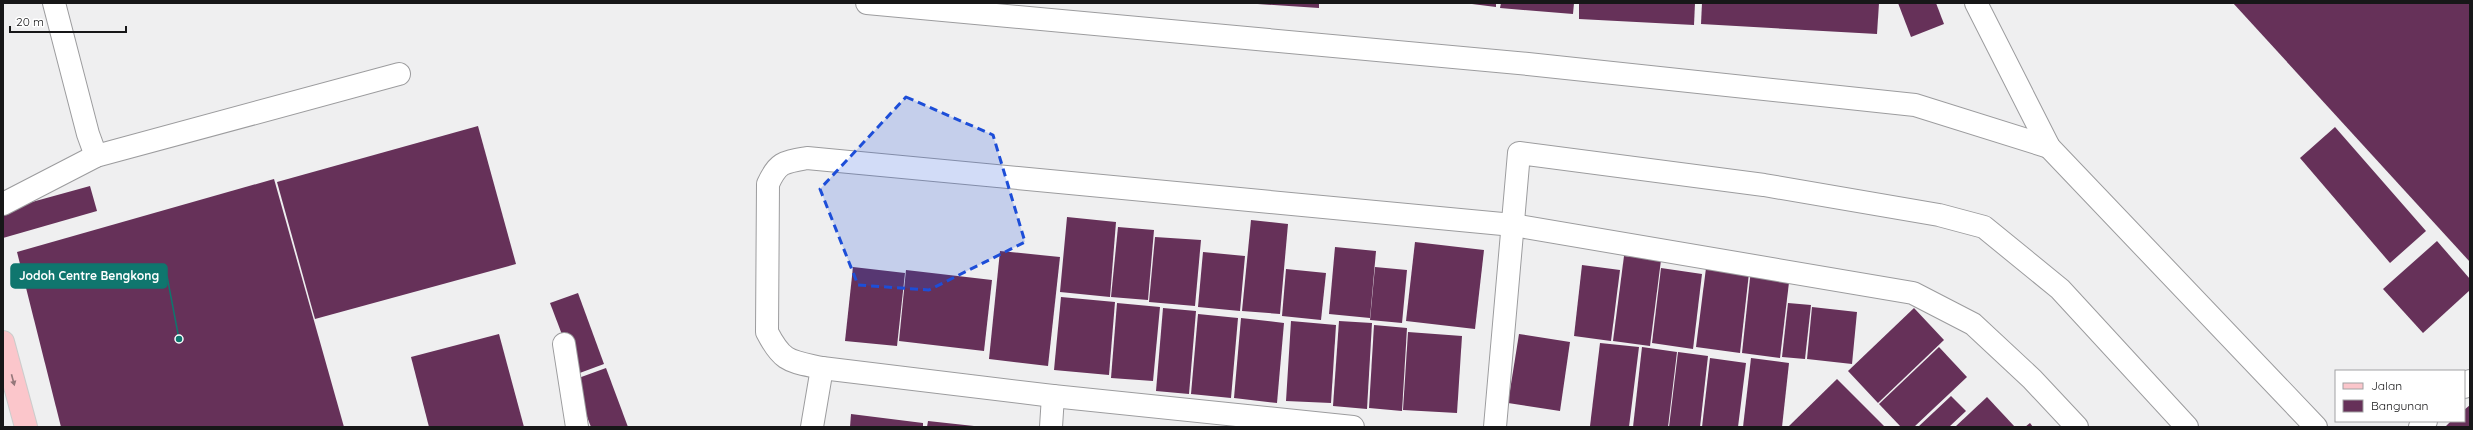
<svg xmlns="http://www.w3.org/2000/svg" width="2473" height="430" font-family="Quicksand,sans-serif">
<rect width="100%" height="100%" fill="#efeff0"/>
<!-- building -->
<g fill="#663159">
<polygon points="1243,3 1319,3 1319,8"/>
<polygon points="1464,3 1496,3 1496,7"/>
<polygon points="1501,3 1574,3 1573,14 1500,8"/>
<polygon points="1579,3 1695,3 1694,25 1579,19"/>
<polygon points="1702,3 1879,3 1877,34 1701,24"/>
<polygon points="1898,3 1936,3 1944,24 1911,37"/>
<polygon points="2233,3 2470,3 2470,262"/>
<polygon points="478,126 516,264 315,319 277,182"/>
<polygon points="2335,127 2426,231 2390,263 2300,158"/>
<polygon points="274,179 344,427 61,427 17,252"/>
<polygon points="90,186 97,211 3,238 3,210"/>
<polygon points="1067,217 1116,222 1110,297 1060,292"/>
<polygon points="1251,220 1288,224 1280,314 1242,311"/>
<polygon points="1118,227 1154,230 1148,300 1111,297"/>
<polygon points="1155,237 1201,240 1195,306 1149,302"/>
<polygon points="2437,241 2470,279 2470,290 2423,333 2383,289"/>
<polygon points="1415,242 1484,250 1475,329 1406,321"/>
<polygon points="1335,247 1376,251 1370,318 1329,314"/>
<polygon points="1000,251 1060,257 1048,366 989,359"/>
<polygon points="1203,252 1245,256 1240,311 1198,307"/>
<polygon points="1624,256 1661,260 1650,346 1613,341"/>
<polygon points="1582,265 1620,270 1611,341 1574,336"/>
<polygon points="853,267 905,273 897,346 845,341"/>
<polygon points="1375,267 1407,270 1402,323 1370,320"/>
<polygon points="1661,268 1702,274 1693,349 1652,343"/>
<polygon points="1706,268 1749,273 1740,353 1696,347"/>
<polygon points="1286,269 1326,273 1321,320 1282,316"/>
<polygon points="1751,269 1790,274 1780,358 1742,353"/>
<polygon points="906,270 992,280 984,351 899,341"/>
<polygon points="578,293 604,364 577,374 550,303"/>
<polygon points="1061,297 1115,302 1109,375 1054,370"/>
<polygon points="1117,303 1160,307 1153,381 1111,378"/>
<polygon points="1788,303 1811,305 1805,359 1782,357"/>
<polygon points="1812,307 1857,312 1852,364 1807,359"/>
<polygon points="1163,308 1196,311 1189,394 1156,391"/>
<polygon points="1914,308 1944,340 1878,403 1848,371"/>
<polygon points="1198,314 1238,318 1231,398 1191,394"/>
<polygon points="1241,318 1284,323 1277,403 1234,398"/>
<polygon points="1291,321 1336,325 1331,403 1286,401"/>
<polygon points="1339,321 1372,323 1367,409 1333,406"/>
<polygon points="1374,325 1407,328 1402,411 1369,408"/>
<polygon points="1408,332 1462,336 1457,413 1403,410"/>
<polygon points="499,334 524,427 429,427 411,357"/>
<polygon points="1519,334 1570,342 1560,411 1508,403"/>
<polygon points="1600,343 1639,347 1629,427 1590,426"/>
<polygon points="1642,347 1677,352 1668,427 1633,427"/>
<polygon points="1939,347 1967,377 1914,427 1901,427 1879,404"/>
<polygon points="1678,352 1708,356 1700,427 1669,427"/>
<polygon points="1710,358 1746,363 1738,427 1702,427"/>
<polygon points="1751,358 1789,363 1782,427 1743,427"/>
<polygon points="606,368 628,427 591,427 573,380"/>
<polygon points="1837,379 1885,427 1788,427"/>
<polygon points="1951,396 1966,411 1949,427 1918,427"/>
<polygon points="1987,397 2015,427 1955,427"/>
<polygon points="2470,405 2470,427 2445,427 2451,421 2464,421 2464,410"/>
<polygon points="851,414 923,423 923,427 850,427"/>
<polygon points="928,421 974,426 974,427 927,427"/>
<polygon points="2030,423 2033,427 2025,427"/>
</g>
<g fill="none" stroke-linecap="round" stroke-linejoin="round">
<defs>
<g id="minor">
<polyline points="54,3 88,134 96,156"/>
<polyline points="867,3 1528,64 1915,105 2049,147"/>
<polyline points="1976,3 2049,147 2316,427"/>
<polyline points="3,204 96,156 399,74"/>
<polyline points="564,344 577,427"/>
<polyline points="2464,387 2470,381"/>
<polyline points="812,427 822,368"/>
<polyline points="1051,427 1053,396"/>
<path d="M1353,427L1053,396L822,368C790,361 783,363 767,332L768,184C778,162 784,162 807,158L1513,225L1913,293L1973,324L2032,379L2077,427"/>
<polyline points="1495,427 1519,153 1764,185 1939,215 1984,227 2060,289 2187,427"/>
<polyline points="2420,427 2426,421"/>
</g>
<polyline id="major" points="3,342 26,427"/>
</defs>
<!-- minor casing -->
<use href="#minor" stroke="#9c9c9e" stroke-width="24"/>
<!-- major casing -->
<use href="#major" stroke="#ccc" stroke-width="24"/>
<!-- minor -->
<use href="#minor" stroke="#fff" stroke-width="22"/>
<!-- major -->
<use href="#major" stroke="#fbc6cb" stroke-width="22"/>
</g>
<!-- one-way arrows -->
<defs><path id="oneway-solid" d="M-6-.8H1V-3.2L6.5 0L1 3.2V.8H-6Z"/></defs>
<use fill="#94777a" href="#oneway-solid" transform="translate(13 380) rotate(75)"/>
<!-- marked area -->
<path fill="#1d4ed8" fill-opacity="0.2" stroke="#1d4ed8" stroke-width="3" stroke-dasharray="8 5" stroke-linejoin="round" d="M906,97L993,135L1025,242L929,290L858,285L820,189Z"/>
<!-- callouts -->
<path fill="none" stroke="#0f766e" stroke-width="1.5" d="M179 339L167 276"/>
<circle fill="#0f766e" stroke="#fff" stroke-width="1.5" cx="179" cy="339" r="4"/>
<rect fill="#0f766e" stroke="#0f766e" stroke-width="1.5" x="11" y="264" width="156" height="24" rx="4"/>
<g font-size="12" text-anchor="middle" font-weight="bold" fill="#fff">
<text x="89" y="280">Jodoh Centre Bengkong</text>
</g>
<!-- border -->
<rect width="2473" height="430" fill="none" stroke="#171718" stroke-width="8"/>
<!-- legend -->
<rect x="2335" y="370" width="130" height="52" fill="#ffffff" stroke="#a2a2a3"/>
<rect x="2343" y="383" width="20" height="6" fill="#fbc6cb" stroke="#a2a2a3"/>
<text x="2371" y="390" font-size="12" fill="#171718">Jalan</text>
<rect x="2343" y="400" width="20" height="12" fill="#663159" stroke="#a2a2a3"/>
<text x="2371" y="410" font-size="12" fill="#171718">Bangunan</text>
<!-- scale -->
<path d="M10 26v6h116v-6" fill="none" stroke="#171718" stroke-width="2"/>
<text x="16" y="26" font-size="12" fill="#171718" stroke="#ffffff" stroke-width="3" paint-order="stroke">20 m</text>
</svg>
